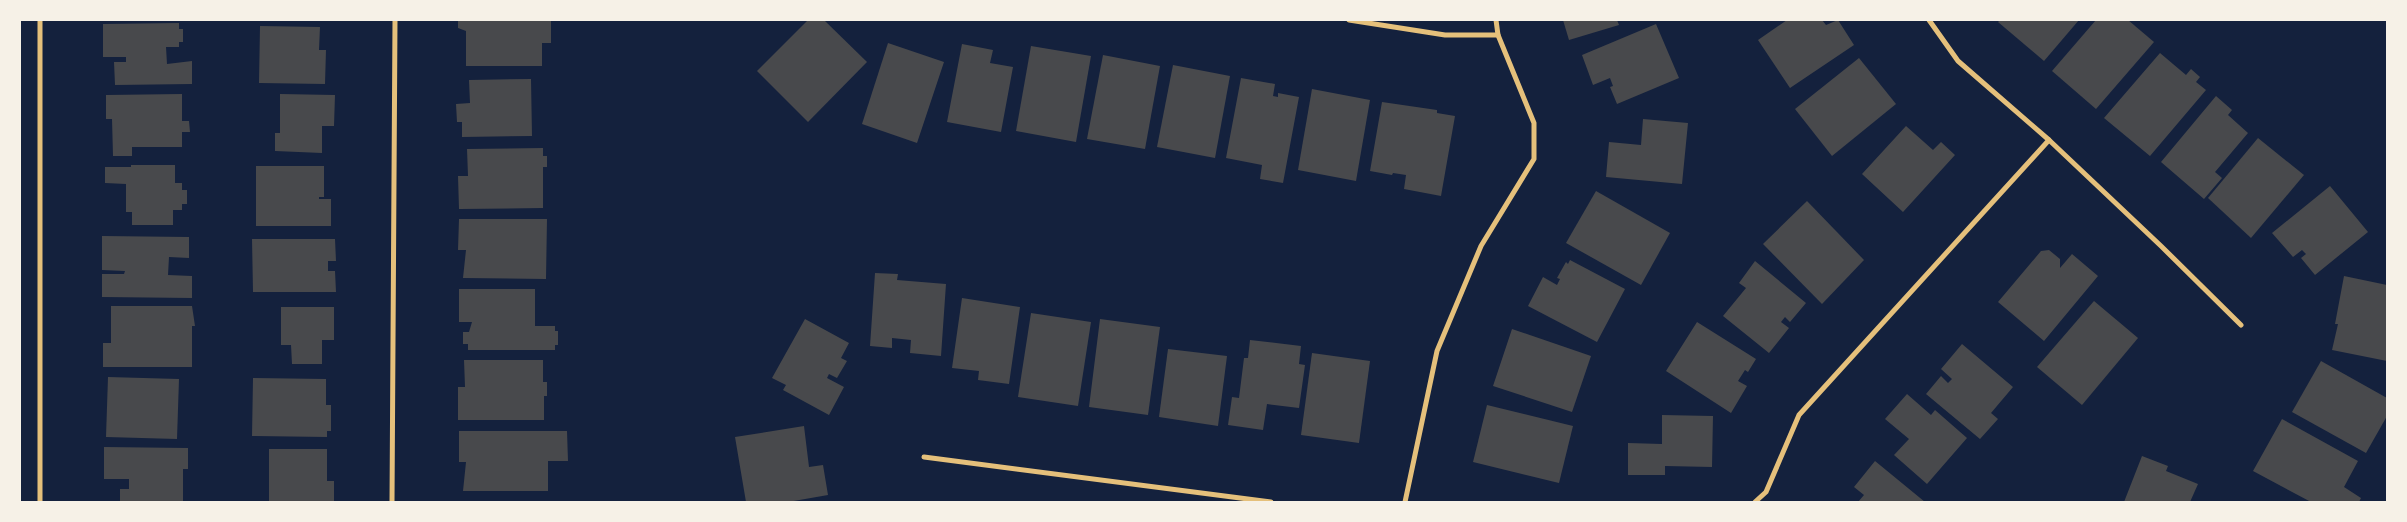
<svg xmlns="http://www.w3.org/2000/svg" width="2407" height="522" font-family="Cabin,sans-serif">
<rect width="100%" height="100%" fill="#14213d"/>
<!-- building -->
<g fill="#48494c">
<polygon points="458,20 551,20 551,43 542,43 542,66 466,66 466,31 458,28"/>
<polygon points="808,20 824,20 867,62 808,122 757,71"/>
<polygon points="1563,20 1617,20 1619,25 1569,40"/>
<polygon points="1787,20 1822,20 1826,25 1838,20 1854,45 1790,88 1758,40"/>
<polygon points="2000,20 2079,20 2044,61 1998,22"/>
<polygon points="2096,20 2128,20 2154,42 2096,109 2052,71"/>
<polygon points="179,23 179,29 183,29 183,42 179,42 179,47 166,47 167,64 192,61 192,84 115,85 114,62 126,62 126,57 103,57 103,24"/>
<polygon points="1656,24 1679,78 1617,104 1610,87 1613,86 1610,78 1593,85 1582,55"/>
<polygon points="260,26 320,27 319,50 326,50 325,84 259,83"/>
<polygon points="888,43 944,62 917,143 862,124"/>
<polygon points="962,44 993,50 990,63 1013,67 1001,132 947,122"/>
<polygon points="1031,46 1091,56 1076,142 1016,131"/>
<polygon points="2160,53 2186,75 2191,69 2200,77 2196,82 2206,90 2150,156 2104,118"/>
<polygon points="1103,55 1160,66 1145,149 1087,139"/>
<polygon points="1859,58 1896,104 1832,156 1795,109"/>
<polygon points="1173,65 1230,76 1215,158 1157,147"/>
<polygon points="1241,78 1275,84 1273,96 1278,97 1278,93 1299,97 1283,183 1260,179 1262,165 1226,158"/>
<polygon points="531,79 532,136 462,137 462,122 457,122 456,104 470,103 469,80"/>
<polygon points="1312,89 1370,100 1356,181 1298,170"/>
<polygon points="182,94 182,121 189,121 190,132 182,132 182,147 132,147 132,156 113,156 112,119 106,119 106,95"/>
<polygon points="280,94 335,95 334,126 322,126 322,153 275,151 275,133 280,133"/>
<polygon points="2216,96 2232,110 2228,115 2248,133 2215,172 2222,178 2204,199 2161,162"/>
<polygon points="1382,102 1437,110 1437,113 1455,116 1441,196 1404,189 1406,175 1393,173 1392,175 1370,171"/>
<polygon points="1643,119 1688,123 1682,184 1606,177 1609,142 1641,145"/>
<polygon points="1906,126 1933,150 1941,142 1955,155 1903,212 1862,174"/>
<polygon points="2258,138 2304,175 2251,238 2208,198"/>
<polygon points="543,148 543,156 547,156 547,167 543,167 543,208 459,209 458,176 468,176 467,149"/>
<polygon points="131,165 175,165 175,183 182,183 182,190 187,190 187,204 182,204 182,210 173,210 173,225 132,225 132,212 126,212 126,184 105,183 105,167 131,167"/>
<polygon points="256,166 324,166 324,197 319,197 319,199 331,199 331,226 256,226"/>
<polygon points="2330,186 2368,232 2315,275 2301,258 2306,254 2302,250 2293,257 2272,233"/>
<polygon points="1596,191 1670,233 1641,285 1566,243"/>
<polygon points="1807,201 1864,260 1822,304 1763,244"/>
<polygon points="459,219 547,219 546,279 463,278 466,250 458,250"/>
<polygon points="102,236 189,237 189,258 169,257 168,275 192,276 192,298 102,297 102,274 124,274 125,271 102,270"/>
<polygon points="252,239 335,239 336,261 328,261 328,271 335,271 336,292 253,292"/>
<polygon points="2049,250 2060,259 2060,268 2072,254 2098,276 2044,341 1998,302 2041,251"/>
<polygon points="1570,260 1625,289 1597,342 1528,306 1543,277 1557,285 1560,279 1557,278 1566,262 1568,264"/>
<polygon points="1755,261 1806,303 1790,322 1785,317 1781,322 1789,328 1769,353 1723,316 1746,288 1739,283"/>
<polygon points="875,273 898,274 897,280 946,284 941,356 910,353 911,340 892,338 892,348 870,346"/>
<polygon points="2344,276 2387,285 2387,361 2332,350 2338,324 2335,324"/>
<polygon points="459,289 535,289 535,326 555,326 555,331 558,331 558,345 555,345 555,350 468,350 468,344 463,344 463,332 469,332 472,322 459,322"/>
<polygon points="962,298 1020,307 1009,384 978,380 979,371 952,368"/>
<polygon points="2094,301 2138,338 2082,405 2037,367"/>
<polygon points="111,306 192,306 195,326 192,326 192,367 103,367 103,343 111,343"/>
<polygon points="281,307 334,307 334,340 322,340 322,364 292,364 291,345 281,345"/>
<polygon points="1031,313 1091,322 1078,406 1018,397"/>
<polygon points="805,319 849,343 841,358 847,361 837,378 829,374 827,378 844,387 829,415 783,390 786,385 772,378"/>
<polygon points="1100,319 1160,327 1148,415 1089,407"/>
<polygon points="1697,322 1756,359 1748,372 1745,370 1738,381 1747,386 1731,413 1666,371"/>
<polygon points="1512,329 1591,356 1572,412 1493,386"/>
<polygon points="1250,340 1301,346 1299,364 1305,365 1299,408 1267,404 1263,430 1228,425 1232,397 1239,398 1244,358 1248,358"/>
<polygon points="1962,344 2013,387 1991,413 1998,419 1980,439 1926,394 1941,376 1948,383 1952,379 1941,369"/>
<polygon points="1168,349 1227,356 1218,426 1159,417"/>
<polygon points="1312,353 1370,361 1359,443 1301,435"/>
<polygon points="464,360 543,360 543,382 547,382 547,396 544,396 544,420 458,420 458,387 465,387"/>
<polygon points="2321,361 2387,398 2387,416 2366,453 2292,412"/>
<polygon points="108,377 179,379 177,439 106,437"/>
<polygon points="253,378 326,379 326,405 331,405 331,431 327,431 327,437 252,436"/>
<polygon points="1907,394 1931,415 1935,410 1967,438 1927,484 1894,455 1909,439 1885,419"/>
<polygon points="1487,405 1573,426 1559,483 1473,462"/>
<polygon points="1662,415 1713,416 1712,467 1665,466 1665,475 1628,475 1628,443 1662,444"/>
<polygon points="2282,419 2358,461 2344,487 2361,498 2359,502 2311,502 2253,471"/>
<polygon points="804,426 809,467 823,465 828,495 788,502 746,502 735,437"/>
<polygon points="459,431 567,431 568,461 548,461 548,491 463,491 466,462 459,462"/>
<polygon points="104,447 188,448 188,469 183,469 183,502 120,502 120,489 129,489 129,479 104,479"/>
<polygon points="269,449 327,449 327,481 334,481 334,502 269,502"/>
<polygon points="2142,456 2168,466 2166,471 2198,484 2190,502 2124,502"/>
<polygon points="1875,461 1925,502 1858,502 1864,495 1854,487"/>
</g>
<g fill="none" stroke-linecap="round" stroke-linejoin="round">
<!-- minor -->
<g stroke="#e5c07b" stroke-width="5">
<polyline points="40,20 40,502"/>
<polyline points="1349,20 1445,35 1498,35"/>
<polyline points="1929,20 1958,61 2049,140 2161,246 2241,325"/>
<polyline points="924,457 1271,502"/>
<polyline points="392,502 395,20"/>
<polyline points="1405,502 1437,351 1481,246 1534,159 1534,123 1498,35 1496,20"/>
<polyline points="1755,502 1766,492 1799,415 2049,140"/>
</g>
</g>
<!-- border -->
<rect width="2407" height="522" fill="none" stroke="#f6f1e7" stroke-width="42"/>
</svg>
